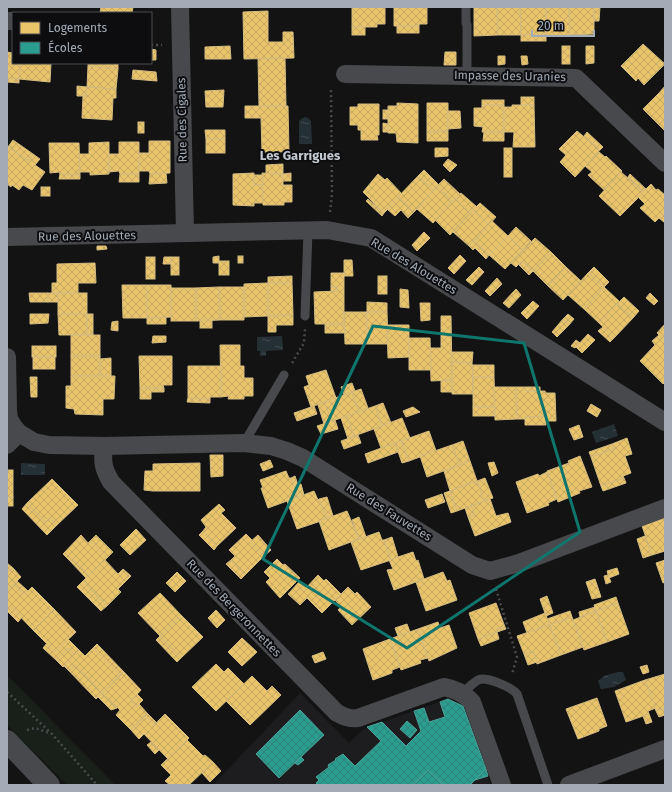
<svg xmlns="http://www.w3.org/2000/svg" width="672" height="792" font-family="'Fira Sans',sans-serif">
<defs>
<pattern id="water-ripples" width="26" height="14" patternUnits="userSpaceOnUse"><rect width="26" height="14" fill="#253035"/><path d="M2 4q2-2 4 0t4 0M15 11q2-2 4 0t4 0" fill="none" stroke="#424b50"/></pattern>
<pattern id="homes-cross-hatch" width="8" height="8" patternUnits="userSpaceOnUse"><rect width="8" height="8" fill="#e9c46a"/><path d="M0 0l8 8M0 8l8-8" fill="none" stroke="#c4a760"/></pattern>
<pattern id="schools-cross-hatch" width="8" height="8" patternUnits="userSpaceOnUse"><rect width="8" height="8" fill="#2a9d8f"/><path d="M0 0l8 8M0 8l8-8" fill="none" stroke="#2c8279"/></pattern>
</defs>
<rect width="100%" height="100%" fill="#131313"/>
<!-- built -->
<polygon fill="#1d1d1f" points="300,693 349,743 365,728 448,699 463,706 491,785 213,785"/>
<!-- green -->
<polygon fill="#192019" points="7,676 16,684 115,785 67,785 7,725"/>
<!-- water -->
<g fill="url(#water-ripples)">
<polygon points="305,117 308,118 311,121 312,144 299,144 299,121 301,119"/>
<polygon points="282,336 283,350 266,351 266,356 260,356 260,351 257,351 257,337"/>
<polygon points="614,424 618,436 596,443 592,432"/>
<polygon points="21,463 45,464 45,475 21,475"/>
<polygon points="618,672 623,672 626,680 614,687 601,689 598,681 604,676"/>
</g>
<!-- homes -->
<g fill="url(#homes-cross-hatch)" stroke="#d4bc81">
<polygon points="101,7 133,7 132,13 100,13"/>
<polygon points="352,7 385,7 385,24 377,24 377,27 352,27"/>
<polygon points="394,7 427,7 427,24 419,24 419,26 394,26"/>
<polygon points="474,7 497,7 498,35 474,36"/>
<polygon points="497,7 520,7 521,35 498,35"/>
<polygon points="520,7 546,7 546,35 521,35"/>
<polygon points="546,7 569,7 570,35 546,35"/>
<polygon points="569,7 594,7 594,34 570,35"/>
<polygon points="594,7 600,7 599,21 594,21"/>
<polygon points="268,11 268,42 283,42 283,32 293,32 294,58 244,59 243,12"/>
<rect x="397" y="26" width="22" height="7"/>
<rect x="352" y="27" width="13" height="8"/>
<rect x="521" y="35" width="25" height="6"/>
<polygon points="643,44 665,64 644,85 638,78 636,81 621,66"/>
<polygon points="230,46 231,59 205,59 205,47"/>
<rect x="562" y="46" width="8" height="18"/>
<polygon points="586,46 594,46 594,63 586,64"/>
<polygon points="151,49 156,50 156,60 151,60"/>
<polygon points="7,52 13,53 13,63 20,63 19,79 7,78"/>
<polygon points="445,52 456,52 456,65 444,65"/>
<polygon points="498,56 505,56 505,64 498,65"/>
<polygon points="521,56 527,56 528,64 522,65"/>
<polygon points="285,58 286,106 259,106 258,59"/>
<polygon points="20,63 51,63 50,82 19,79"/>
<polygon points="88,63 118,63 118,69 88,66"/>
<polygon points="88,66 118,69 116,89 87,87"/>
<polygon points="133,70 156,72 157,81 132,79"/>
<polygon points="7,78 19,79 19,83 7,82"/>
<polygon points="77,86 87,87 86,96 77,96"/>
<polygon points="665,86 665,99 659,93"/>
<polygon points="87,87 116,89 116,98 113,98 112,120 82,118 83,96 86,96"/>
<polygon points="224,90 223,107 206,107 205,91"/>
<polygon points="659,93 665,99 665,131 643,109"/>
<rect x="521" y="97" width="13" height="8"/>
<rect x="482" y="100" width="22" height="5"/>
<polygon points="397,103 418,104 418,143 397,142 396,133 388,133 388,106 397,106"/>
<polygon points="427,103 448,103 448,131 427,132"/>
<polygon points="358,104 379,104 379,135 377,135 378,140 361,140 361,130 358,130 358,125 350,125 350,107 358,107"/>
<polygon points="482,105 504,105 504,132 482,132 483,127 474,126 474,108 482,108"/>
<polygon points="512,105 534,105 535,147 513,147 514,132 504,132 504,107 512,107"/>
<polygon points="245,106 288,106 289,152 262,152 261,118 245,118"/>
<rect x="383" y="110" width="5" height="9"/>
<polygon points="448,111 460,111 461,128 448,129"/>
<rect x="138" y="122" width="6" height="11"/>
<polygon points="383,123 388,124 388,132 383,132"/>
<polygon points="205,130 225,130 225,139 206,139"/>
<polygon points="448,131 448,141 427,141 427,132"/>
<polygon points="577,131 600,150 575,177 560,162 566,155 559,149"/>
<polygon points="484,132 504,132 504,141 483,141"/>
<polygon points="587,132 603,147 600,150 584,136"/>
<rect x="206" y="139" width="19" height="14"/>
<polygon points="13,140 33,154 29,161 8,147"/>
<polygon points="149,141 170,141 170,173 150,174 149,171 139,171 139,153 149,153"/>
<polygon points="109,142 109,174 90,175 90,172 80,172 79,154 89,154 89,143"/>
<polygon points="119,142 139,142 139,174 120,174 119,171 109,172 109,154 119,154"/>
<polygon points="49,143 79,143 80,175 60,174 59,172 50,173"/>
<polygon points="8,147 29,161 33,154 40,159 35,165 45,172 32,190 23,185 19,190 12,185 11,187 7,184 7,149"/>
<polygon points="435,148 448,148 448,156 435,157"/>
<rect x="504" y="148" width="8" height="29"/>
<polygon points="599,152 605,157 606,156 622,171 604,190 588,175 592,172 585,166"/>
<polygon points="448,159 457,165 450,172 443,165"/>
<polygon points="283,164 283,174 266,174 266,165"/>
<polygon points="424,170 439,185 434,191 418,176"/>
<polygon points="621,172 644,192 620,216 599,196"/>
<polygon points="166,173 167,183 149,184 150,174"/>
<polygon points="254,173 254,185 263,184 263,203 254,203 254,206 233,205 233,174"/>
<polygon points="262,173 283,174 283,185 292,185 292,202 284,202 284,205 263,205"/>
<polygon points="291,173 291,181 283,181 283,174"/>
<polygon points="60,174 80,175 80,179 59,179"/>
<polygon points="120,174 139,174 139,182 119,182"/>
<polygon points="378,174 385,180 387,178 402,194 384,213 363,192"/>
<polygon points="630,174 646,189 644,192 628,177"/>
<polygon points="254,175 263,175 263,184 254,185"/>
<polygon points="418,176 434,191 414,212 398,197"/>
<polygon points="444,179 460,194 452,202 437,186"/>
<polygon points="651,184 656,190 658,189 665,195 665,212 655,222 640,208 645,204 638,197"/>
<polygon points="437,186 452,202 433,223 417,209"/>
<rect x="41" y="187" width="9" height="9"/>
<polygon points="461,193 477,207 470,213 455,198"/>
<polygon points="398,197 414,212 408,218 401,210 395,216 387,209"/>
<polygon points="455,198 470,213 450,235 435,220"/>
<polygon points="368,199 384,213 382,216 366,201"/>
<polygon points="480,203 496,217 489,225 473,210"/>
<polygon points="473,210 489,225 469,246 453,232"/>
<polygon points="665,212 665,223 659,218"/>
<polygon points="492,221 508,236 489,255 474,241"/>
<polygon points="516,227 531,241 523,250 508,236"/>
<polygon points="424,232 430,238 417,251 412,245"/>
<polygon points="508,236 523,250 505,269 489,255"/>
<polygon points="535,238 551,252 533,271 522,261 516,267 511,263"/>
<polygon points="474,241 489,255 486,259 475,248 473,250 469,246"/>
<polygon points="97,246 106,246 107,249 97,250"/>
<polygon points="551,252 566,267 548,286 533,271"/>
<polygon points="460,255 466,261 454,274 448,268"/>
<polygon points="219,256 219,263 213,263 213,257"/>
<rect x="238" y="256" width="5" height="7"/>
<rect x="146" y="257" width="9" height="22"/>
<polygon points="164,257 171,257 171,264 163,264"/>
<rect x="171" y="257" width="8" height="18"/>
<polygon points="344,260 352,260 353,276 344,276"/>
<rect x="219" y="261" width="10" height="14"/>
<polygon points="522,261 533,271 529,275 519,265"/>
<polygon points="95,263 96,283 78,283 78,293 52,293 52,283 57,283 57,264"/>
<polygon points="479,267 484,272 472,285 466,280"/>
<polygon points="566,267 581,281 563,300 548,286"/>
<polygon points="594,267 609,282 604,287 588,273"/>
<polygon points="331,273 344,273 344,324 315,324 314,292 337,291 337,287 331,287"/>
<polygon points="588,273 604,287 584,309 568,295"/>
<polygon points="292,276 292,283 268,283 268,277"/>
<rect x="378" y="276" width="9" height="18"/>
<polygon points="497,278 502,284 490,296 485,291"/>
<polygon points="268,283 268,316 244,317 244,284"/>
<polygon points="268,283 292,283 293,315 268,316"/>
<polygon points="122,285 147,285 147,318 123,318"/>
<polygon points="147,285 171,285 172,317 147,318"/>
<polygon points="219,287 244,287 244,320 220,320"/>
<polygon points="219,287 220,320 196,321 196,288"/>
<rect x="331" y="287" width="6" height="4"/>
<polygon points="604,287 620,302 599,323 584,309"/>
<rect x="171" y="288" width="25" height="33"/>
<polygon points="400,289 408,290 409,308 400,307"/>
<polygon points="516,289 521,295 509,308 503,303"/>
<polygon points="29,293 48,293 48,302 30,302"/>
<rect x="48" y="293" width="10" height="9"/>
<rect x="58" y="293" width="29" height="21"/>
<polygon points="650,293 658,301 654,305 646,298"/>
<polygon points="624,297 639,311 633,318 617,304"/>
<polygon points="533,301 539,306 527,319 521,313"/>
<polygon points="367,302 387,303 387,312 367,312"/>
<polygon points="420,303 430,303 430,320 421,321"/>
<polygon points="617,304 633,318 614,338 599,323"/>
<polygon points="344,312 367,312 367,344 345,344"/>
<polygon points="367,312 387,312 388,344 367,344"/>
<polygon points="30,314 49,314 48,323 30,324"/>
<polygon points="58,314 87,314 87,335 59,335"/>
<rect x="87" y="314" width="6" height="21"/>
<polygon points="568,314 574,319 569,325 563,319"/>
<polygon points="293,315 293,325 276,325 276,332 268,332 268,316"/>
<polygon points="441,316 451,316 452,380 431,381 430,348 441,348"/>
<polygon points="166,317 166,324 147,324 147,318"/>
<polygon points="563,319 569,325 557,337 552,332"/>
<rect x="200" y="320" width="12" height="8"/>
<polygon points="118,321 118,331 111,330 112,322"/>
<polygon points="325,324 344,324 345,333 325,333"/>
<polygon points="665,324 665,341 657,333"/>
<polygon points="387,325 409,325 409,357 388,358"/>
<polygon points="603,327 614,338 610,342 598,331"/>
<polygon points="588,334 595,340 582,353 576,347"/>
<rect x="71" y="335" width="29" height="21"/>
<polygon points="659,335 665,341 665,382 663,384 640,361 655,345 652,341"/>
<polygon points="153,336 166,336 166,342 152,343"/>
<polygon points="409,338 430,338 431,370 409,370"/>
<polygon points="576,340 580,343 575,348 571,346"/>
<polygon points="220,345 240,345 240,366 244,366 244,378 253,378 253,396 244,396 244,399 228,399 229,396 221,397"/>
<rect x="32" y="346" width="24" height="11"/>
<polygon points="451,352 473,352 472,363 452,362"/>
<rect x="71" y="356" width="29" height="20"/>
<polygon points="139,356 172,356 172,385 163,385 164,388 140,388"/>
<rect x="33" y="357" width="22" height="12"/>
<polygon points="111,358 111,376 100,376 100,359"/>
<polygon points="452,362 472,363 473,394 452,394"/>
<polygon points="472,365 494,365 494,377 473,377"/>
<polygon points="188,366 221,366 221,397 210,397 210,399 188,398"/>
<polygon points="326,370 336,398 311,407 304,387 309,385 306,376"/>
<polygon points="71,376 115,376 114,399 103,399 103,415 75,414 74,409 66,408 66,386 71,386"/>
<polygon points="30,377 37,377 37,397 31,397"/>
<polygon points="473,377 494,377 495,407 473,407"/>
<polygon points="452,380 452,392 441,392 441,381"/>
<polygon points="352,383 355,391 344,395 341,387"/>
<polygon points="494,387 516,387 517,419 495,420"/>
<polygon points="516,387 525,387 526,391 545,391 546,393 555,393 556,421 546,421 546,416 525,417 525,419 517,419"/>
<polygon points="525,387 540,387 540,391 526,391"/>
<polygon points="140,388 164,388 164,392 151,392 151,399 140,399"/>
<polygon points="361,389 368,408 359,412 352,392"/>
<polygon points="352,392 359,412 332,421 324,402"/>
<polygon points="188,398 210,399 210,403 187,402"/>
<polygon points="324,402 332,421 324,424 318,405"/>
<polygon points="383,403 391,423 382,426 375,406"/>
<polygon points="591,404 601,410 597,417 587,411"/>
<polygon points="314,406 317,414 297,421 294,413"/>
<polygon points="375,406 382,426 354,436 347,416"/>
<polygon points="413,407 420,412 406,417 403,411"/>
<rect x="473" y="407" width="22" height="9"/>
<polygon points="347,416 354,436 348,439 341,418"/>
<polygon points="546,416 546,425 525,425 525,417"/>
<polygon points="402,418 410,438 381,448 374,429"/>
<polygon points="335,420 338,429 321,434 317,426"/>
<polygon points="579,425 583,437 574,440 569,429"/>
<polygon points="429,431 436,451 409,461 401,441"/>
<polygon points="358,435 361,443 344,449 341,441"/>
<polygon points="627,438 632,454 625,456 631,473 623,476 624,478 601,486 591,457 614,449 612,444"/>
<polygon points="401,441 409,461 402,463 395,443"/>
<polygon points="463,441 470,461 460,465 452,445"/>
<polygon points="395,443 398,452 368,463 365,454"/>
<polygon points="612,444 614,449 591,457 589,452"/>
<polygon points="452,445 460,465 427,477 420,456"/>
<polygon points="210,455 223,455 223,476 211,477"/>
<polygon points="580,456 592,487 579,491 580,493 558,502 547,471 569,463 568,461"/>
<polygon points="270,460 273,467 263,471 260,464"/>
<polygon points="470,461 477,481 450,491 444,471"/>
<polygon points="494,462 498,473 492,476 488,463"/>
<polygon points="200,463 200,491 153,491 144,490 145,471 153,471 153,464"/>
<rect x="7" y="470" width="6" height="27"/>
<polygon points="286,471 289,478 291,478 298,497 268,508 261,488 263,488 260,480"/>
<polygon points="547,472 557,499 548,503 549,505 527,513 516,482 538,474 539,476"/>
<polygon points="295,476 298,485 301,484 304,495 298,497 291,478"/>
<polygon points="485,478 493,498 484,501 477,481"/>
<polygon points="624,478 626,483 603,491 601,486"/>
<polygon points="52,479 78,505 57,525 49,518 45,522 27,503"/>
<polygon points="477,481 484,501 457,511 450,491"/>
<polygon points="314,491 318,500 319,499 327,519 297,529 287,501"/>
<polygon points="450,491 457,511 451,513 444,493"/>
<polygon points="442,494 445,502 428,508 425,500"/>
<rect x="7" y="497" width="6" height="9"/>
<polygon points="327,497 333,516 327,519 319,499"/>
<polygon points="490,499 496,516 508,513 511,522 475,536 468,517 475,515 471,506"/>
<polygon points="27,503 45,522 49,518 57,525 47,535 22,509"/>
<polygon points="219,504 225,510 221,513 236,528 217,546 203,531 206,527 201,520"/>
<polygon points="471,506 475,515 468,517 465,508"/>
<polygon points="347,511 359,539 329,550 319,521"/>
<polygon points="359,517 366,537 359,539 352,520"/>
<polygon points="665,518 665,551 652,555 642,526"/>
<polygon points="136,529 146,540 130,555 120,545"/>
<polygon points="203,531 217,546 214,550 199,535"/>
<polygon points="379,532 382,540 384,540 391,560 361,570 351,542"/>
<polygon points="246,534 252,540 250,542 264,556 245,575 231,560 235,556 229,550"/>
<polygon points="81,535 88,543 90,541 107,558 89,576 73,559 70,561 63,554"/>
<polygon points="96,535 113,552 107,558 90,541"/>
<polygon points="258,535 271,550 264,556 250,542"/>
<polygon points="645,536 652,555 643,558 637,539"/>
<polygon points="392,537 398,557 391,560 384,540"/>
<polygon points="413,552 416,561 418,560 424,579 394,590 387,570 393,569 389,560"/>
<polygon points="73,559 89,576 86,578 70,561"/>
<polygon points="277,559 283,565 285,564 300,578 280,598 266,582 270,578 264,572"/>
<polygon points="105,560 118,574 123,569 131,576 118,589 121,592 107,606 83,581"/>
<polygon points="231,560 245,575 241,579 226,564"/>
<polygon points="665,560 665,582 663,583 656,563"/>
<polygon points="7,563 13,568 8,572 7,570"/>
<polygon points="13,568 21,577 7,591 7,570 8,572"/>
<polygon points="617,568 619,574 609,578 607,571"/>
<polygon points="177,572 186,581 175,592 166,583"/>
<polygon points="443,572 447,581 450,580 457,600 426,611 416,582"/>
<polygon points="318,575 324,581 326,579 341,594 322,613 307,598 300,605 288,594 299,582 306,588"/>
<polygon points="608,575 611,582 606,584 604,576"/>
<polygon points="595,579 601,597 592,599 586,582"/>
<polygon points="17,581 28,591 24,595 14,584"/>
<polygon points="83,581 107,606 101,611 77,587"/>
<polygon points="14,584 24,595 32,587 54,609 33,630 11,607 7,611 7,591"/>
<polygon points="348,587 355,594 357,592 371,607 352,625 338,610 341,607 335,600"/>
<polygon points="160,593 181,615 160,636 138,613"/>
<polygon points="547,596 553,613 546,616 540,599"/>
<polygon points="616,597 618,603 596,611 594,605"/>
<polygon points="496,603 505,627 496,629 497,632 478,639 469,613"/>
<polygon points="618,603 629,634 607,642 596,611"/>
<polygon points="11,607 22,617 18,622 7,611"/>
<polygon points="595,607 596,611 580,617 579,612"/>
<polygon points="54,609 76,632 55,652 33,630"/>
<polygon points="216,610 225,620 217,628 208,618"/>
<polygon points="570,611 572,617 550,625 547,619"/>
<polygon points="596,611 607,642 584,650 573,620"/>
<polygon points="545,613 550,625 527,633 523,622"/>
<polygon points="181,615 203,637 181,658 160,636"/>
<polygon points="572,617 583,647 561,655 550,625"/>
<polygon points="438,622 440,628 449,625 457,648 429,661 418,629"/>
<polygon points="407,624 410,632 398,636 395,628"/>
<polygon points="550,625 561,655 537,664 533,651 524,654 517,636"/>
<polygon points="505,627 506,629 497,632 496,629"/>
<polygon points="418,629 428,658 420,660 421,663 401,670 390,639"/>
<polygon points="497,632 499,639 481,646 478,639"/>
<polygon points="160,636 181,658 177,662 156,640"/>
<polygon points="242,638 257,652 242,666 228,652"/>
<polygon points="68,639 79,650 75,655 68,648 56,660 43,648 47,643 55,652"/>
<polygon points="390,639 400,667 392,670 392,673 373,680 363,649"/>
<polygon points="97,644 124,672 120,675 93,648"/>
<polygon points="68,648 75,655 63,667 56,660"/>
<polygon points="93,648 120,675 102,693 75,665 69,671 64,666 79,650 85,656"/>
<polygon points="533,651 537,662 528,665 524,654"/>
<polygon points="323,652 326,659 315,663 312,656"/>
<polygon points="216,664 224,672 228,668 244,684 216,711 192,687"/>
<polygon points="75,665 102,693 96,699 69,671"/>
<polygon points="647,665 649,672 643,674 640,667"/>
<polygon points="124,672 141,690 131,701 136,707 139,704 147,713 131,730 116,715 120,710 102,693"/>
<polygon points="665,674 665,708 656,711 645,680"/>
<polygon points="252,676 267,691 272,686 281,695 250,725 226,701"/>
<polygon points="645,680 656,708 648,711 649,714 626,722 615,691"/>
<polygon points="102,693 117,708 111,710 98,697"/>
<polygon points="137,694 143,700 136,707 131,701"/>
<polygon points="597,698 607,726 599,729 599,731 578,739 566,709"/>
<polygon points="665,708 665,715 659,717 656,711"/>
<polygon points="147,713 156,722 154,725 145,716"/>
<polygon points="165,714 189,738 168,759 144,734 139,739 131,730 145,716 154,725"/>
<polygon points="649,714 652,722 646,724 643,716"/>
<polygon points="187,740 203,756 205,755 213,762 189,785 170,785 165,781 171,775 161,765"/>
<polygon points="151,742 159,750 155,754 147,745"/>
<polygon points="213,762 221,771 210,782 202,773"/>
</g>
<!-- schools -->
<g fill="url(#schools-cross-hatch)" stroke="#4ea19b">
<polygon points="448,699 463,706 486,769 470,785 444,785 428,770 413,785 318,785 316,783 319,780 316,777 329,767 328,765 336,760 335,759 343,754 355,766 381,741 367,727 382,722 406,746 421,731 414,711 424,708 429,722 445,717 440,702"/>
<polygon points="300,710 324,735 279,778 256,754"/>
<polygon points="407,721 417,730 410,738 400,729"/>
<polygon points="301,757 304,760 298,765 295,763"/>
<polygon points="486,769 488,776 475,780"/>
<polygon points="428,770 444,785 413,785"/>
</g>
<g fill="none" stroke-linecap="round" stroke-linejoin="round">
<!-- path -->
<g stroke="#484a4e" stroke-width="2.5" stroke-dasharray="2 3" stroke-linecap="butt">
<polyline points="151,45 162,45"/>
<polyline points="330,212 332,194 331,90 333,88"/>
<polyline points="292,363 304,343 305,329"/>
<polyline points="496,589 517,657 512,674"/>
<polyline points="7,692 50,732"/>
<polyline points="27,730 35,728 52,734 97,785"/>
</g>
<!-- service -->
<g stroke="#47494c" stroke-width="9">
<polyline points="466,23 466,7"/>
<polyline points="467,25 467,76"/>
<polyline points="305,316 308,231"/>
<polyline points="244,443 284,375"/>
<path d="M467,696L468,688C471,685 475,682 478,680C486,676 511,687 517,694L548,785"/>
</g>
<!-- minor -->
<g stroke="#47494c" stroke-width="18">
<polyline points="180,7 185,233"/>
<polyline points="7,21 13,21"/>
<polyline points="345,74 576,78 665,163"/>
<polyline points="7,237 327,230 371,238 665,422"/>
<polyline points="7,357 8,410 9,419 14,427 19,433 34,442 49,445 104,446 244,443 271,446 287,451 303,458 472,565 490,571 519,563 665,508"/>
<polyline points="7,445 19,433"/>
<path d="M104,446C102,462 103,468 111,482L337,713C345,717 350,719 358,718L444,687C456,689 464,693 472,702L502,785"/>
<polyline points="569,785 665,749"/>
</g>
<!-- tertiary -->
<polyline stroke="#47494c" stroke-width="22" points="7,741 49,785"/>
</g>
<!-- marked area -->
<path fill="none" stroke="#0f766e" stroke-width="3" stroke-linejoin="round" d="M373,326L524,343L580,532L407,648L263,559Z"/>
<g text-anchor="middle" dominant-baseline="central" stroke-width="4" stroke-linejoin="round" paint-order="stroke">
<!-- street labels -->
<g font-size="12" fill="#a2abb6" stroke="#0d0d0f">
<text transform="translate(510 76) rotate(1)">Impasse des Uranies</text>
<text transform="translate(182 120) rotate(-91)">Rue des Cigales</text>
<text transform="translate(87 236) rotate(-1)">Rue des Alouettes</text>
<text transform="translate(414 266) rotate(31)">Rue des Alouettes</text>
<text transform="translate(389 512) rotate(32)">Rue des Fauvettes</text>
<text transform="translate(234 608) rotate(46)">Rue des Bergeronnettes</text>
</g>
<!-- neighbourhood labels -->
<g font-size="13" font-weight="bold" fill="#c3c9d1" stroke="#0d0d0f">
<text x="300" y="155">Les Garrigues</text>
</g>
</g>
<!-- border -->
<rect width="672" height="792" fill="none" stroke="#a2abb6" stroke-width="16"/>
<!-- legend -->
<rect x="12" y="12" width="140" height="52" fill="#0d0d0f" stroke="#494c52"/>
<rect x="20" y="22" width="20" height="12" fill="#e9c46a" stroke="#494c52"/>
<text x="48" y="32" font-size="12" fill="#a2abb6">Logements</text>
<rect x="20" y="42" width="20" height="12" fill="#2a9d8f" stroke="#494c52"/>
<text x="48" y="52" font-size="12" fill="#a2abb6">Écoles</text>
<!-- scale -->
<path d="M532 30v6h62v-6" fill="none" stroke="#a2abb6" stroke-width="2"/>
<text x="538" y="30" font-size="12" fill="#a2abb6" stroke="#0d0d0f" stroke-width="3" paint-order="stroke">20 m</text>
</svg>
